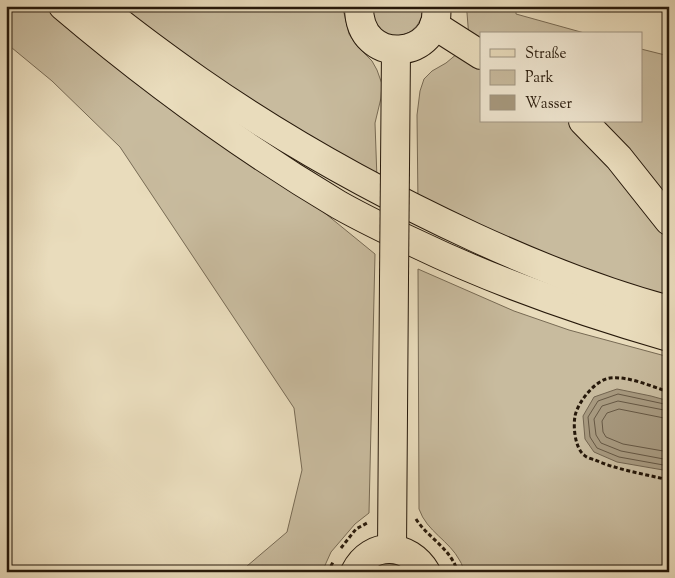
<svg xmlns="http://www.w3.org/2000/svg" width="675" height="578" font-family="'Sorts Mill Goudy',serif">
<rect width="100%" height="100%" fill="#e9dcbc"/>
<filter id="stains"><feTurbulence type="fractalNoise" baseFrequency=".004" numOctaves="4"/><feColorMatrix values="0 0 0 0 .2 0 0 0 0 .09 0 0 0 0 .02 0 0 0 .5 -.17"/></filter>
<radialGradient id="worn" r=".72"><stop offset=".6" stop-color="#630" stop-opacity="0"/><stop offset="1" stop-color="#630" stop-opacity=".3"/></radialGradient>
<!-- green -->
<g fill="#c8bb9e" stroke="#776a54">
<polygon points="6,6 49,6 228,148 310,201 375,254 369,513 355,524 331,552 322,572 240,572 287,532 302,470 294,408 120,147 52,81 6,43"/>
<polygon points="110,6 325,6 333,8 339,8 344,13 349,34 356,45 372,61 377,70 382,84 381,98 375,123 377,179 266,116"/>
<path d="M371,6H422C425,27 403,42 385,33C382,31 378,29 376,26C373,21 372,12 371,6Z"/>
<polygon points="465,6 516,6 516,14 588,34 481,34 481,45 469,38 467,13"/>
<polygon points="641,49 669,56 669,204 595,121 641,121"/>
<polygon points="458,53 481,67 481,121 568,121 589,140 660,228 669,237 669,299 629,287 418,204 417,115 420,91 424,79 432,71 446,63"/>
<path d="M418,269L514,311L569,330L669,357V572H464C463,568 462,564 460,561C449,540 427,532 419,509Z"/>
<polygon points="389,559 413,572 369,572 374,566"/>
<polygon points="6,566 90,572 6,572"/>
</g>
<!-- water -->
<polygon fill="#a7997f" stroke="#736550" points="617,389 651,396 669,401 669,471 617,462 594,452 585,439 583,416 594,397"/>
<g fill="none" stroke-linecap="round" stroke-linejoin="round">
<!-- shore -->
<g stroke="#665844" stroke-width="1">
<polyline points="669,405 618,394 598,401 588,417 590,437 597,448 619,457 669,466"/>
<polyline points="669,411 618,401 602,406 594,419 596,435 601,443 621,451 669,460"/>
<polyline points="669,419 619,409 607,413 602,421 603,432 606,437 623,444 669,452"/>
</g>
<defs>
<g id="major">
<path d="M359,6C358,69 443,59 436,6"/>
<polyline points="395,166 396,50"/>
<polyline points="392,549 394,279"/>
<path d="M355,572C371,540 409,543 426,572"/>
</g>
<g id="highway">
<path d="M63,6C149,79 242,147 339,205C364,219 391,232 417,244C498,283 582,312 669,337"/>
<path d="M99,6C131,32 165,57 199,81C285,141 379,193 474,237C537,266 602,292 669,310"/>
<polyline points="434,25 481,55"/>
<polyline points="583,121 619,158 669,221"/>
</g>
</defs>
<!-- major casing -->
<use href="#major" stroke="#26180a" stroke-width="30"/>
<!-- highway casing -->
<use href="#highway" stroke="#26180a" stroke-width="30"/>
<!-- path -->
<g stroke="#26180a" stroke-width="3" stroke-dasharray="4 2.5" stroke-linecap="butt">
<path d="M669,392C650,386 629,376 610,378C595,380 578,402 575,416C573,427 575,448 584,455C587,458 592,459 595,460C618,470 644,474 669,480"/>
<path d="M416,519C426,535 443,544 453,561C455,564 456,568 458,572"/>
<polyline points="341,548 356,529 369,522"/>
<polyline points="328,572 333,562"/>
</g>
<!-- major -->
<use href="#major" stroke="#e9dcbc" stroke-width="28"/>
<!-- highway -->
<use href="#highway" stroke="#e9dcbc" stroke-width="28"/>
<defs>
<polyline id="major-bridge" points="394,279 395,166"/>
</defs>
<!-- major-bridge casing -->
<use href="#major-bridge" stroke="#26180a" stroke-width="30" stroke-linecap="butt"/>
<!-- major-bridge -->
<use href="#major-bridge" stroke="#e9dcbc" stroke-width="28"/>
</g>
<!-- margin -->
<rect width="675" height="578" fill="none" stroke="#e9dcbc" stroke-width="25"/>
<rect x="8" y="8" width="660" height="563" fill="none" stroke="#26180a" stroke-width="2.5"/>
<rect x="12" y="12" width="650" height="553" fill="none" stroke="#26180a"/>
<!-- legend -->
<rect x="480" y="32" width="162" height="90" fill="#f1e8d3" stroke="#a09583"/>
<rect x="490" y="49" width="25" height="8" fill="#e9dcbc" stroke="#a09583"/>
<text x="525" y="58" font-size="15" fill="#26180a">Straße</text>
<rect x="490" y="70" width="25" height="15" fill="#c8bb9e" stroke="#a09583"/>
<text x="525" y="82" font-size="15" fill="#26180a">Park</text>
<rect x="490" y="95" width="25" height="15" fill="#a7997f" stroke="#a09583"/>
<text x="525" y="108" font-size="15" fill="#26180a">Wasser</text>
<rect width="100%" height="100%" filter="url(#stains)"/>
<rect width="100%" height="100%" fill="url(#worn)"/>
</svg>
